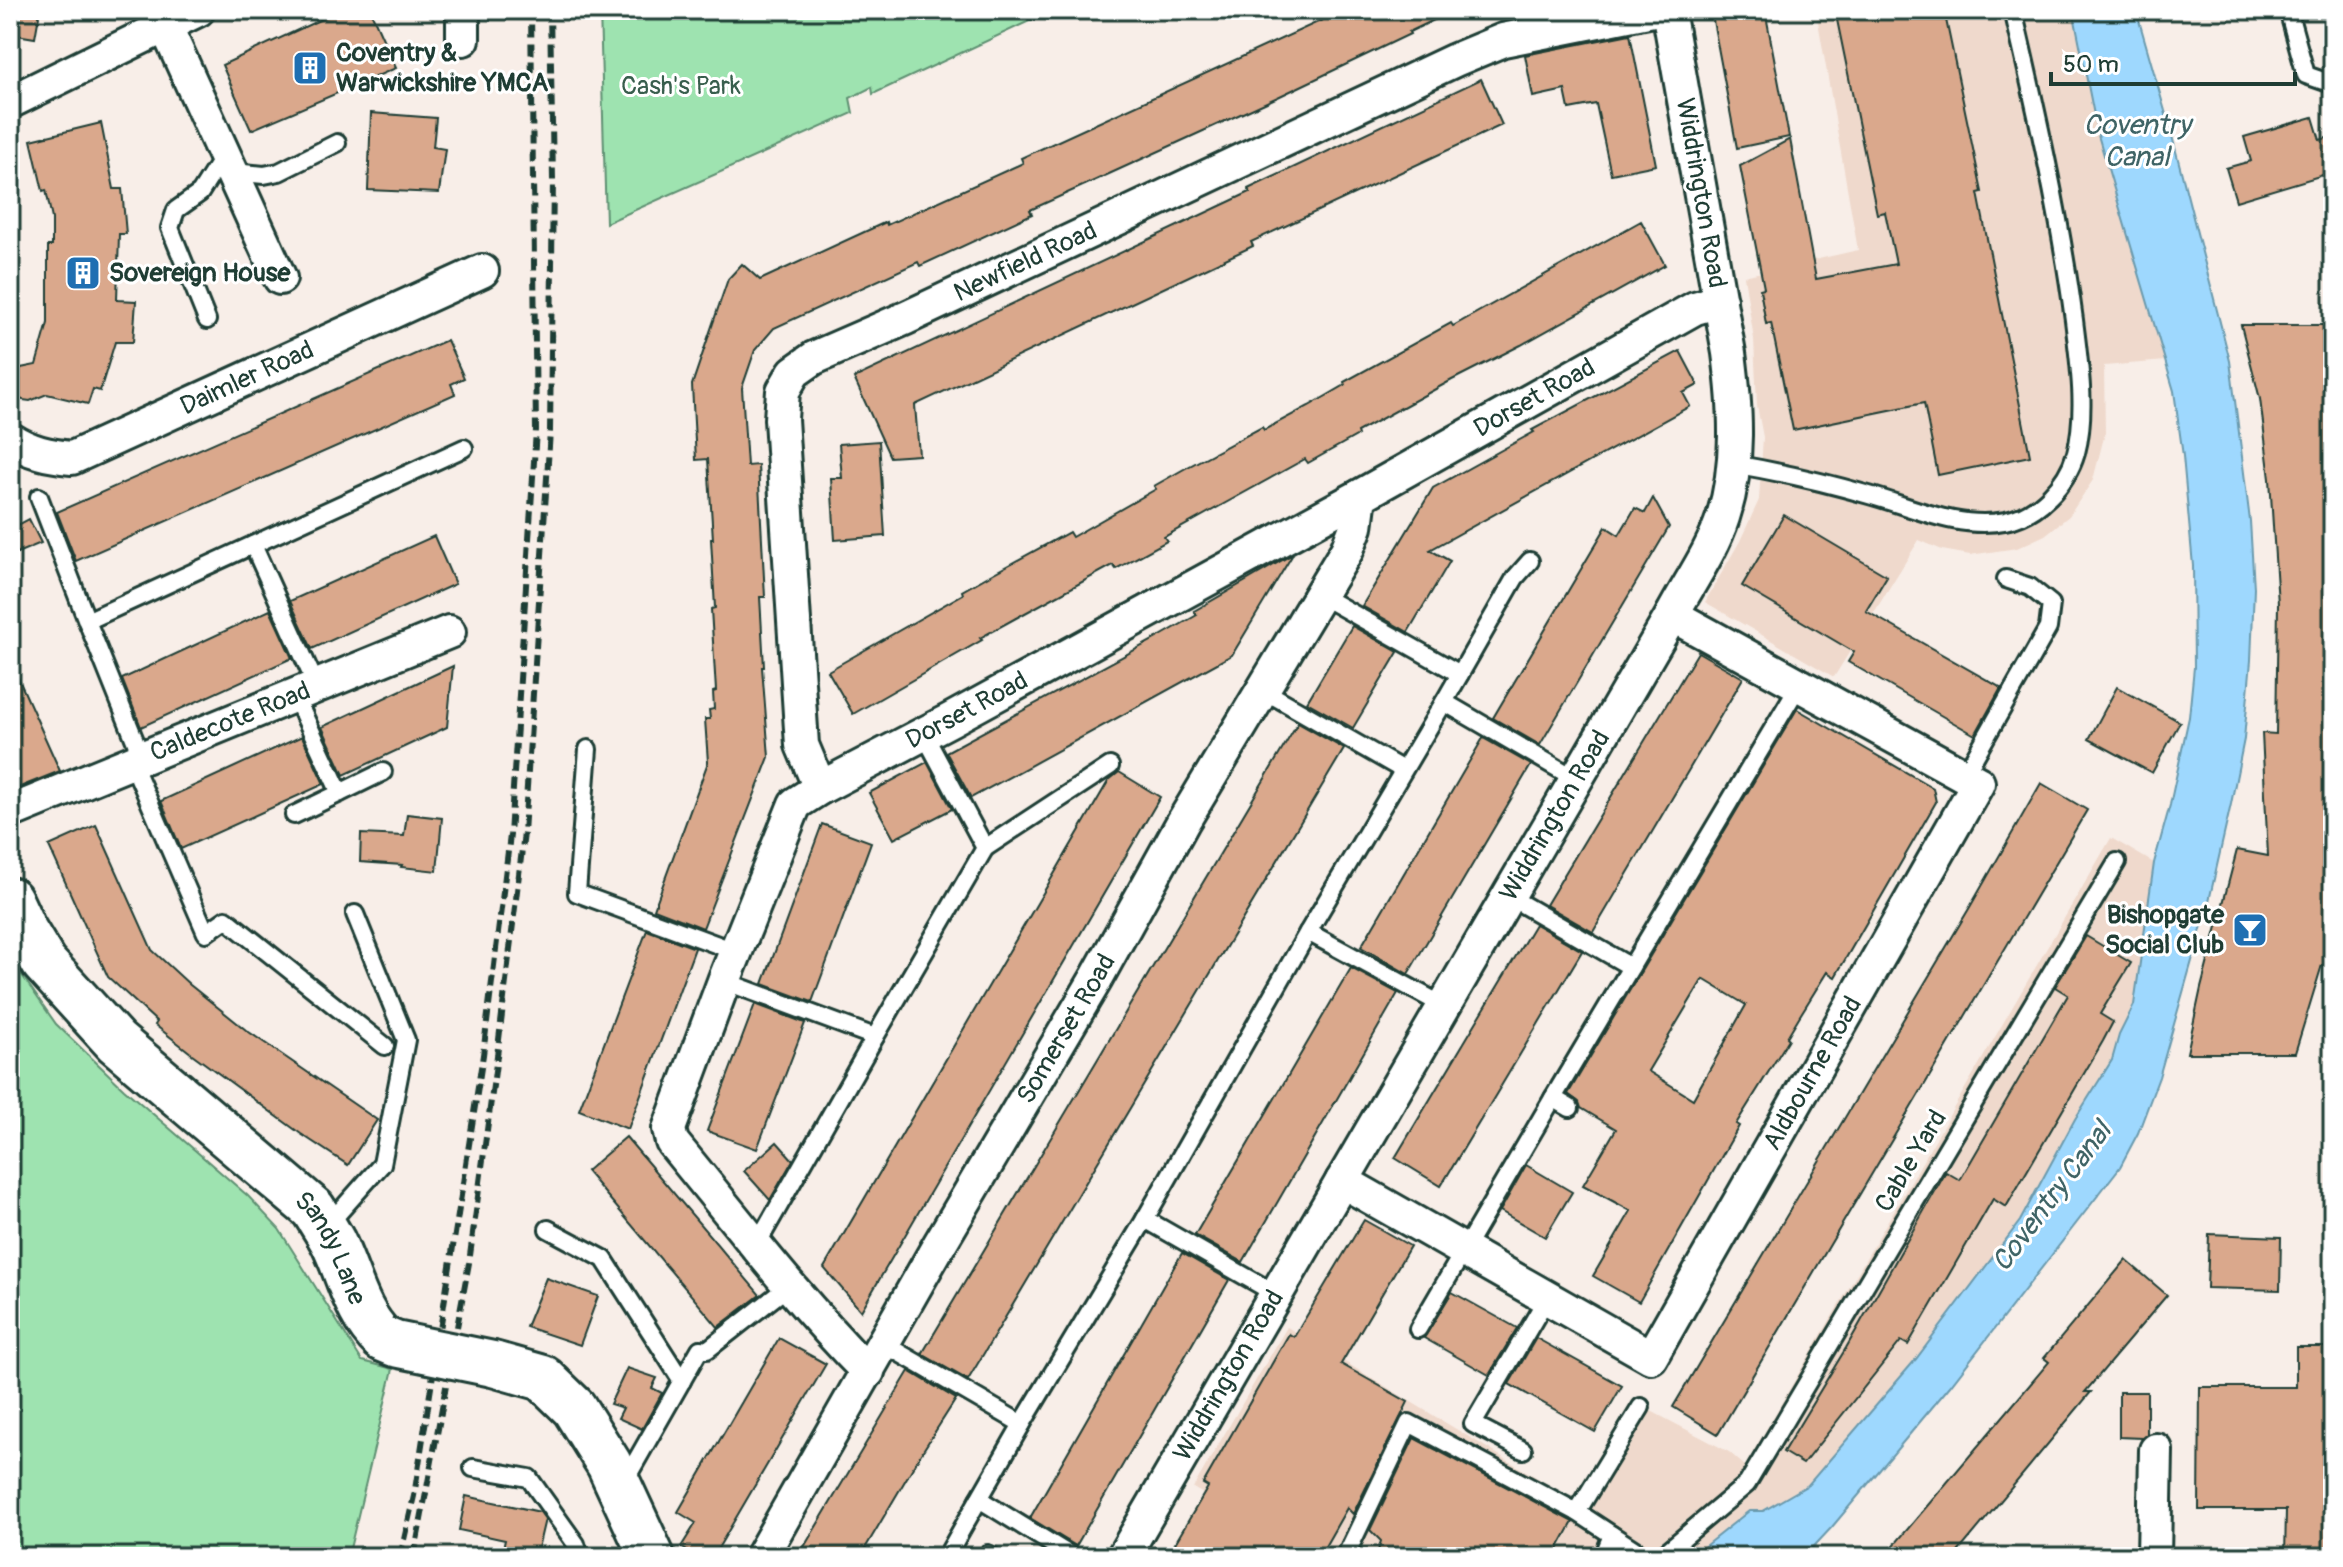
<svg xmlns="http://www.w3.org/2000/svg" width="2343" height="1567" font-family="Pangolin,sans-serif">
<rect width="100%" height="100%" fill="#f8eee8"/>
<filter id="ink" filterUnits="userSpaceOnUse"><feTurbulence type="fractalNoise" baseFrequency=".0125" numOctaves="2"/><feDisplacementMap in="SourceGraphic" scale="16" xChannelSelector="R" yChannelSelector="G"/><feConvolveMatrix kernelMatrix="1 2 1 2 8 2 1 2 1" color-interpolation-filters="sRGB"/></filter>
<g filter="url(#ink)">
<!-- built -->
<g fill="#efd9cc">
<polygon points="1816,10 2073,10 2098,135 2166,361 2104,366 2105,433 2093,480 2069,516 2045,535 2017,548 1970,555 1942,550 1919,540 1834,677 1705,602 1740,541 1759,500 1763,437 1757,406 1754,339 1744,276 1858,250"/>
<polygon points="2111,838 2154,863 2134,1005 2119,1035 2112,1060 2075,1119 2020,1221 1916,1359 1808,1485 1763,1511 1749,1512 1691,1557 1276,1557 1283,1541 1193,1488 1287,1327 1572,1499 1634,1402 1729,1452 1745,1466"/>
</g>
<!-- green -->
<g fill="#9ee3b0" stroke="#5e9072" stroke-width="2">
<polygon points="600,10 1053,10 873,94 872,87 850,98 853,113 606,223"/>
<polygon points="10,958 56,1024 124,1089 248,1196 279,1229 362,1361 393,1369 348,1557 10,1557"/>
</g>
<!-- water -->
<polygon fill="#9ed8fe" stroke="#6b9aad" stroke-width="2" points="2073,10 2136,10 2171,132 2230,361 2250,521 2254,588 2251,660 2244,739 2231,804 2209,901 2159,1077 2138,1133 2120,1167 1950,1386 1832,1527 1804,1557 1691,1557 1749,1511 1763,1511 1808,1485 1916,1359 2020,1221 2075,1119 2112,1060 2119,1035 2134,1005 2154,863 2170,805 2189,717 2194,667 2193,566 2183,456 2174,391 2098,135"/>
<!-- building -->
<g fill="#daa88c" stroke="#1f3d34" stroke-width="2" fill-rule="evenodd">
<polygon points="10,10 40,10 35,38 10,34"/>
<polygon points="341,10 370,10 396,68 251,130 222,65"/>
<polygon points="1344,10 1455,10 1409,32 1410,34 1280,96 1030,210 1032,214 920,266 918,262 774,328 755,350 742,388 747,466 758,465 765,597 760,597 764,667 762,667 769,757 703,928 654,909 708,762 705,719 710,719 709,710 714,709 713,692 716,691 711,609 715,608 711,539 713,539 708,459 696,460 692,385 728,279 742,264 760,280 886,222 887,225 1023,163 1021,158"/>
<polygon points="1711,10 1765,10 1789,137 1737,148"/>
<polygon points="1835,10 1944,10 1982,192 1978,193 2030,456 1938,475 1924,403 1793,430 1771,323 1766,324 1760,289 1764,288 1740,166 1790,139 1816,279 1896,264 1885,212 1877,214"/>
<polygon points="1630,34 1656,165 1611,174 1596,104 1569,109 1565,90 1533,97 1525,55"/>
<polygon points="1481,79 1502,125 1251,242 1253,246 915,405 919,455 890,457 854,378 1250,192 1248,189"/>
<polygon points="371,113 436,118 433,147 445,149 439,193 368,190"/>
<polygon points="2313,117 2320,140 2333,136 2333,172 2236,201 2226,168 2251,161 2244,137"/>
<polygon points="101,123 114,189 122,189 126,234 119,234 117,300 136,301 133,342 115,342 100,391 93,389 88,404 47,394 30,401 23,400 17,398 13,391 12,378 21,368 36,365 48,323 48,246 52,246 52,219 46,190 43,191 31,140"/>
<polygon points="1641,221 1665,265 1521,345 1452,380 1357,432 1358,435 1308,463 1305,459 1231,500 1164,537 1167,541 1116,569 1113,565 1016,618 980,638 982,640 853,714 828,671 963,594 962,591 992,574 1069,532 1072,537 1156,489 1154,486 1184,469 1262,427 1264,430 1309,406 1345,385 1344,382 1451,323 1453,326"/>
<polygon points="2241,325 2333,325 2333,965 2322,965 2295,1053 2187,1053 2201,988 2237,850 2268,856 2262,733 2276,734 2278,604 2270,479 2260,399"/>
<polygon points="447,340 464,378 451,384 455,394 76,561 57,512"/>
<polygon points="1680,351 1698,385 1683,393 1690,406 1430,550 1450,561 1408,632 1362,606 1433,488 1534,432 1532,430"/>
<polygon points="879,441 885,536 835,540 831,478 842,478 839,444"/>
<polygon points="1653,498 1669,527 1540,745 1493,718 1606,527 1619,535 1635,508 1645,513"/>
<polygon points="1784,515 1887,576 1866,611 2001,688 1975,735 1848,662 1854,652 1742,586"/>
<polygon points="29,519 41,543 10,556 10,529"/>
<polygon points="434,536 455,584 312,649 290,601"/>
<polygon points="1293,554 1232,655 971,798 946,752 1157,638 1197,615 1194,611"/>
<polygon points="270,610 292,658 141,727 122,679"/>
<polygon points="1352,626 1398,652 1353,728 1307,702"/>
<polygon points="1698,652 1743,678 1593,932 1546,905"/>
<polygon points="10,660 60,771 10,791"/>
<polygon points="453,666 447,727 344,775 322,727"/>
<polygon points="2117,687 2180,722 2152,773 2089,739"/>
<path d="M1797,709L1933,788L1936,802L1835,977L1827,972L1799,1017L1787,1037L1789,1039L1736,1124L1739,1126L1639,1302L1593,1276L1631,1211L1583,1185L1616,1129L1581,1108L1579,1102L1568,1094ZM1703,979L1746,1005L1693,1099L1648,1071Z"/>
<polygon points="1298,723 1344,749 968,1380 922,1354"/>
<polygon points="302,736 324,784 181,849 161,801"/>
<polygon points="1483,738 1531,765 1408,974 1361,947"/>
<polygon points="927,762 952,809 894,839 869,793"/>
<polygon points="1119,772 1160,797 861,1311 824,1268 1109,780"/>
<polygon points="2041,783 2087,810 1718,1434 1673,1407 1970,907"/>
<polygon points="407,814 442,818 437,871 401,867 402,865 360,862 361,834 404,836"/>
<polygon points="822,824 871,842 812,1002 763,984"/>
<polygon points="96,825 152,950 190,985 246,1030 377,1120 348,1165 301,1134 192,1054 155,1025 157,1022 108,977 49,846"/>
<polygon points="1535,924 1582,951 1441,1186 1395,1158"/>
<polygon points="647,930 695,948 628,1129 579,1110"/>
<polygon points="2086,936 2131,963 2100,1014 2113,1022 2103,1041 2006,1207 1993,1199 1908,1345 1901,1341 1803,1464 1783,1452 1846,1348 1946,1172 1960,1180 2068,995 2055,987"/>
<polygon points="1351,968 1398,993 1243,1262 1195,1235"/>
<polygon points="755,1004 805,1023 757,1149 707,1131"/>
<polygon points="626,1137 760,1295 718,1327 586,1171"/>
<polygon points="777,1142 793,1160 770,1200 744,1171"/>
<polygon points="1526,1165 1572,1192 1545,1237 1500,1211"/>
<polygon points="1364,1220 1410,1246 1341,1364 1408,1402 1353,1514 1347,1508 1319,1557 1167,1557 1208,1487 1203,1484 1289,1334 1294,1337"/>
<polygon points="2209,1234 2281,1237 2280,1290 2207,1288"/>
<polygon points="1182,1253 1229,1280 1076,1546 1030,1518"/>
<polygon points="2126,1260 2167,1295 2085,1392 2091,1392 1954,1557 1884,1557 2049,1362 2044,1358"/>
<polygon points="546,1278 598,1296 580,1345 526,1327"/>
<polygon points="1452,1292 1517,1328 1489,1375 1424,1338"/>
<polygon points="779,1338 826,1364 713,1557 697,1557 681,1547 696,1523 678,1512"/>
<polygon points="1536,1338 1622,1386 1595,1432 1509,1384"/>
<polygon points="2296,1347 2333,1347 2333,1557 2285,1557 2286,1510 2199,1510 2200,1387 2296,1387"/>
<polygon points="627,1368 657,1378 652,1388 662,1393 642,1429 618,1418 623,1408 610,1404"/>
<polygon points="909,1371 956,1399 922,1452 860,1557 798,1557"/>
<polygon points="2119,1392 2147,1392 2147,1434 2142,1438 2119,1437"/>
<polygon points="1414,1438 1573,1522 1554,1557 1376,1557 1381,1541 1370,1530"/>
<polygon points="466,1496 540,1512 545,1519 536,1557 501,1557 505,1540 459,1530"/>
</g>
<g fill="none" stroke-linecap="round" stroke-linejoin="round">
<defs>
<g id="lane">
<polyline points="2288,10 2306,75 2326,82 2333,80"/>
<polyline points="233,172 264,175 279,172 337,143"/>
<polyline points="207,320 170,228 176,210 200,193 224,155"/>
<path d="M1733,464C1780,472 1824,482 1869,495C1913,507 1958,530 2005,521C2038,515 2067,484 2076,453C2087,411 2079,362 2074,320C2060,215 2037,113 2013,10"/>
<polyline points="39,497 87,621"/>
<polyline points="253,545 317,687"/>
<polyline points="1320,595 1460,674"/>
<polyline points="1263,690 1403,770"/>
<polyline points="1444,702 1515,578 1530,561"/>
<polyline points="588,749 577,893 737,952"/>
<polyline points="142,758 87,621 464,448"/>
<polyline points="132,762 206,933 226,919 385,1046"/>
<polyline points="1964,776 2048,628 2051,604 2030,587 2006,579"/>
<polyline points="340,793 383,772"/>
<polyline points="294,815 340,793 295,696"/>
<polyline points="985,848 1110,766"/>
<polyline points="1508,896 1631,967 1553,1098"/>
<polyline points="1308,932 1444,702 1576,779"/>
<polyline points="1631,967 1799,685"/>
<polyline points="724,981 875,1037 756,1246"/>
<polyline points="875,1037 985,848 924,734"/>
<polyline points="1145,1219 1308,932 1444,1006"/>
<polyline points="326,1227 382,1164 406,1040 355,914"/>
<polyline points="548,1229 604,1259 682,1381"/>
<polyline points="1418,1329 1553,1098 1570,1108"/>
<polyline points="884,1344 1022,1424 979,1499"/>
<polyline points="1022,1424 1145,1219 1276,1294"/>
<polyline points="1523,1450 1473,1424 1547,1298"/>
<polyline points="473,1468 529,1478 576,1544 580,1557"/>
<polyline points="623,1484 700,1349 707,1350 790,1285"/>
<polyline points="1577,1512 1641,1407"/>
<polyline points="988,1554 993,1557"/>
<polyline points="946,1557 979,1499 1073,1557"/>
<polyline points="1345,1557 1409,1423 1577,1512 1646,1557"/>
<polyline points="1603,1557 1612,1535"/>
<polyline points="1660,1557 1747,1484 2117,862"/>
</g>
<g id="street">
<polyline points="463,10 463,39"/>
<polyline points="166,27 280,278"/>
<polyline points="10,102 198,10"/>
<path id="s1" d="M10,439C30,452 49,456 72,458L482,271"/>
<path id="s2" d="M820,788L802,745L781,419L783,391L794,372L814,358L906,318L1455,60L1503,40L1653,10"/>
<path id="s3" d="M10,812L449,632"/>
<path id="s4" d="M1342,1181L1651,1357L1978,783L1672,615"/>
<path id="s5" d="M868,1372C797,1300 736,1220 672,1142L669,1129L724,981L795,804L820,788L950,720L1360,496L1695,308L1720,301"/>
<path id="s6" d="M761,1557L939,1245L1096,979L1183,822L1347,550L1356,527L1360,496"/>
<path id="s7" d="M1123,1557L1672,615C1689,583 1712,551 1723,517C1740,464 1736,407 1729,353L1668,10"/>
<polyline points="2154,1557 2156,1450"/>
</g>
<g id="secondary">
<path id="s8" d="M10,900L23,928L44,963L116,1042L313,1209C320,1220 327,1231 333,1242C349,1274 356,1314 383,1339"/>
<polyline points="493,1364 543,1378 574,1408 609,1464 652,1557"/>
</g>
</defs>
<!-- lane casing -->
<use href="#lane" stroke="#1f3d34" stroke-width="22"/>
<!-- street casing -->
<use href="#street" stroke="#1f3d34" stroke-width="38"/>
<!-- secondary casing -->
<use href="#secondary" stroke="#1f3d34" stroke-width="50"/>
<!-- lane -->
<use href="#lane" stroke="#fff" stroke-width="16"/>
<!-- street -->
<use href="#street" stroke="#fff" stroke-width="32"/>
<!-- secondary -->
<use href="#secondary" stroke="#fff" stroke-width="44"/>
<!-- rail -->
<g stroke="#1f3d34" stroke-width="6" stroke-dasharray="12 6" stroke-linecap="butt">
<polyline points="400,1557 414,1496 483,1055 510,835 536,430 531,10"/>
<polyline points="414,1557 469,1263 497,1056 524,833 550,431 553,180 550,10"/>
</g>
<defs>
<polyline id="secondary-bridge" points="383,1339 395,1344 493,1364"/>
</defs>
<!-- secondary-bridge casing -->
<use href="#secondary-bridge" stroke="#1f3d34" stroke-width="50" stroke-linecap="butt"/>
<!-- secondary-bridge -->
<use href="#secondary-bridge" stroke="#fff" stroke-width="44"/>
</g>
</g>
<!-- icons -->
<defs>
<symbol id="building-square" viewBox="-11 -11 22 22"><rect x="-9" y="-9" width="18" height="18" rx="4" fill="#1f6fb2" stroke="#fff"/><path d="M-4-6H4V6H1V3H-1V6H-4ZM-2.5-4.3h1.7v1.8h-1.7ZM.8-4.3h1.7v1.8H.8ZM-2.5-1h1.7V.8h-1.7ZM.8-1h1.7V.8H.8Z" fill="#fff"/></symbol>
<symbol id="bar-square" viewBox="-11 -11 22 22"><rect x="-9" y="-9" width="18" height="18" rx="4" fill="#1f6fb2" stroke="#fff"/><path d="M-6-5H6L.8 .8V4.5H3.5V6h-7V4.5H-.8V.8Z" fill="#fff"/></symbol>
</defs>
<g fill-rule="evenodd">
<use href="#building-square" x="290" y="48" width="40" height="40"/>
<use href="#building-square" x="63" y="253" width="40" height="40"/>
<use href="#bar-square" x="2230" y="910" width="40" height="40"/>
</g>
<g text-anchor="middle" dominant-baseline="central" stroke-width="6" stroke-linejoin="round" paint-order="stroke">
<!-- poi labels -->
<g font-size="26" font-weight="bold" fill="#1f3d34" stroke="#fff" text-anchor="start">
<text x="336" y="53">Coventry &amp;<tspan x="336" dy="30">Warwickshire YMCA</tspan></text>
<text x="109" y="273">Sovereign House</text>
<text x="2224" y="915" text-anchor="end">Bishopgate<tspan x="2224" dy="30">Social Club</tspan></text>
</g>
<!-- park labels -->
<g font-size="26" fill="#385e4d" stroke="#fff">
<text x="681" y="86">Cash's Park</text>
</g>
<!-- street labels -->
<g font-size="26" fill="#1f3d34" stroke="#fff">
<text transform="translate(1701 193) rotate(80)">Widdrington Road</text>
<text stroke="none"><textPath href="#s2" startOffset="680">Newfield Road</textPath></text>
<text stroke="none"><textPath href="#s1" startOffset="258">Daimler Road</textPath></text>
<text stroke="none"><textPath href="#s5" startOffset="1508">Dorset Road</textPath></text>
<text stroke="none"><textPath href="#s5" startOffset="860">Dorset Road</textPath></text>
<text stroke="none"><textPath href="#s3" startOffset="238">Caldecote Road</textPath></text>
<text stroke="none"><textPath href="#s7" startOffset="858">Widdrington Road</textPath></text>
<text stroke="none"><textPath href="#s6" startOffset="610">Somerset Road</textPath></text>
<text stroke="none"><textPath href="#s4" startOffset="682">Aldbourne Road</textPath></text>
<text transform="translate(1911 1161) rotate(-59)">Cable Yard</text>
<text stroke="none"><textPath href="#s8" startOffset="480">Sandy Lane</textPath></text>
<text stroke="none"><textPath href="#s7" startOffset="210">Widdrington Road</textPath></text>
</g>
<!-- water labels -->
<g font-size="28" font-style="italic" fill="#3f6466" stroke="#fff">
<text x="2137" y="125">Coventry<tspan x="2137" dy="32">Canal</tspan></text>
<text transform="translate(2052 1197) rotate(-53)">Coventry Canal</text>
</g>
</g>
<!-- margin -->
<rect width="2343" height="1567" fill="none" stroke="#fff" stroke-width="40"/>
<rect x="20" y="20" width="2303" height="1527" fill="none" stroke="#1f3d34" stroke-width="3" filter="url(#ink)"/>
<!-- scale -->
<path d="M2051 72v12h244v-12" fill="none" stroke="#1f3d34" stroke-width="4"/>
<text x="2063" y="72" font-size="24" fill="#1f3d34" stroke="#ffffff" stroke-width="6" paint-order="stroke">50 m</text>
</svg>
